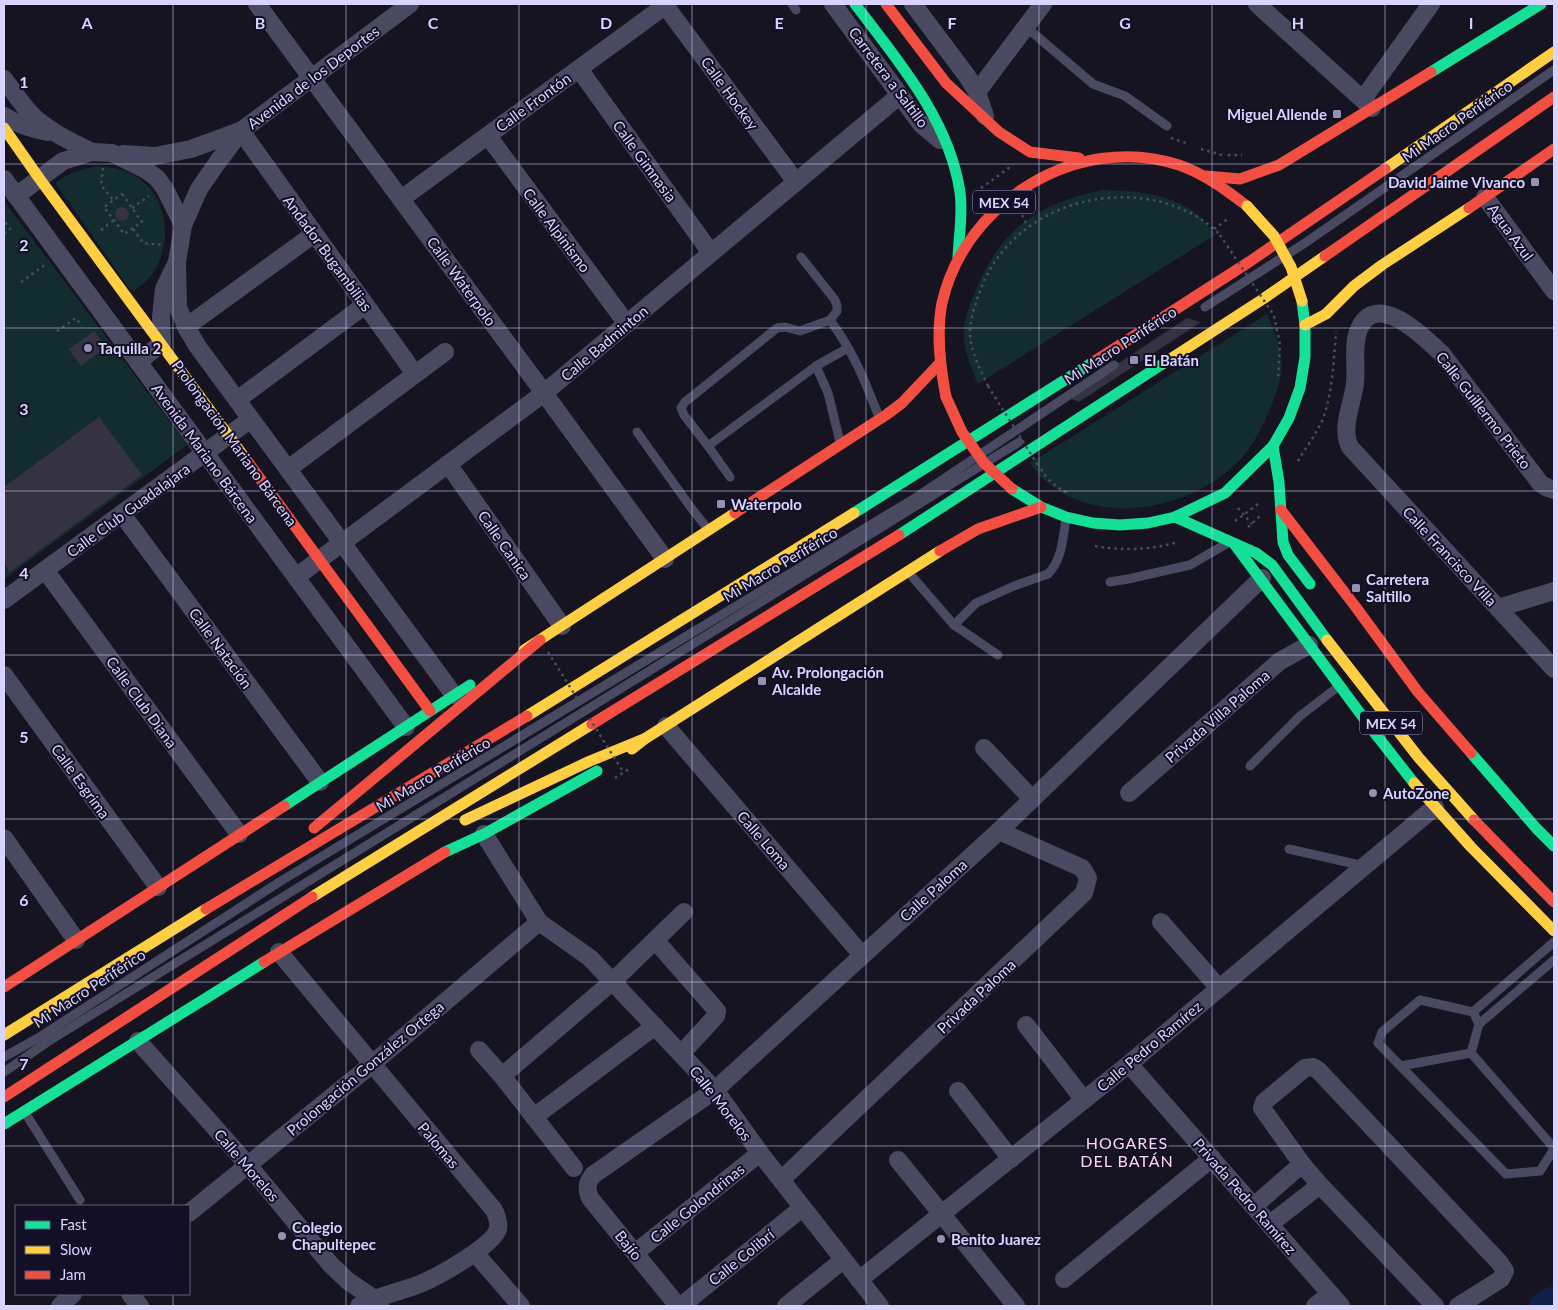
<svg xmlns="http://www.w3.org/2000/svg" width="1558" height="1310" font-family="Lato,sans-serif">
<rect width="100%" height="100%" fill="#161421"/>
<!-- green -->
<g fill="#132c2d">
<path d="M97,166C108,167 118,168 128,172C166,189 175,237 154,271C149,280 140,286 132,292L55,183C69,173 81,169 97,166Z"/>
<path d="M1102,190C1139,191 1171,193 1201,217C1206,222 1211,229 1215,235L978,384C972,370 966,355 964,340C962,324 969,307 975,292C1000,229 1037,204 1102,190Z"/>
<polygon points="4,201 187,445 4,579"/>
<path d="M1267,314C1273,328 1279,342 1281,358C1284,375 1276,393 1270,409C1263,426 1252,448 1239,461C1190,510 1101,528 1045,481C1039,476 1035,469 1030,463Z"/>
</g>
<g fill="none" stroke-linecap="round" stroke-linejoin="round">
<!-- river -->
<polyline stroke="#0d2144" stroke-width="28" points="1543,1306 1554,1300"/>
</g>
<!-- building -->
<g fill="#343243">
<circle cx="122" cy="214" r="7"/>
<polygon points="1187,318 1201,322 1079,402 1067,397"/>
<polygon points="94,331 106,347 81,366 69,349"/>
<polygon points="99,417 142,475 10,572 4,563 4,487"/>
</g>
<g fill="none" stroke-linecap="round" stroke-linejoin="round">
<!-- path -->
<g stroke="#44505f" stroke-width="2.5" stroke-dasharray="2.5 4" stroke-linecap="butt">
<polyline points="1171,138 1189,144"/>
<polyline points="1201,149 1222,155"/>
<polyline points="1228,155 1242,155"/>
<polyline points="103,168 101,185 113,200"/>
<polyline points="981,188 1013,165"/>
<polygon points="122,194 142,222 124,234 104,207"/>
<polyline points="132,208 149,196"/>
<polyline points="1022,215 1028,227"/>
<polyline points="133,229 143,243 163,245"/>
<polyline points="1214,229 1229,218"/>
<polyline points="101,230 114,220"/>
<polyline points="4,234 10,229 5,222"/>
<polyline points="21,282 46,264"/>
<polyline points="1274,316 1280,345 1278,379"/>
<polyline points="57,331 76,318 82,326"/>
<path d="M988,386C980,369 972,354 970,336C969,321 975,305 980,291C1005,223 1077,189 1146,199C1174,203 1201,215 1220,235"/>
<path d="M1298,461C1305,449 1314,437 1320,425C1332,402 1334,358 1336,332"/>
<path d="M1041,469C1048,481 1057,488 1070,494"/>
<polyline points="1238,508 1252,524"/>
<polyline points="1235,521 1258,504"/>
<polyline points="1248,527 1261,515"/>
<path d="M1095,546C1122,551 1151,550 1178,542"/>
<polyline points="615,778 629,769"/>
</g>
<!-- lane -->
<g stroke="#4a4962" stroke-width="9">
<polyline points="792,4 796,10"/>
<polyline points="1026,27 1093,84 1125,96 1167,126"/>
<polyline points="1205,307 1305,243 1554,70"/>
<path d="M830,320C853,351 865,381 879,417"/>
<polyline points="816,366 828,393 840,442"/>
<polyline points="637,432 692,509 707,528"/>
<polyline points="708,446 816,366 848,348"/>
<polyline points="730,477 708,446 684,415 681,408 685,402 777,328 785,327 800,331 830,320 837,311 837,306 835,300 801,257"/>
<polyline points="909,573 954,625"/>
<polyline points="1110,582 1128,579 1190,565 1226,544"/>
<path d="M998,655L954,625L976,603L1014,586L1048,574C1062,560 1063,538 1066,519"/>
<polyline points="1250,766 1300,716 1339,686"/>
<polyline points="1289,849 1364,866"/>
<polyline points="1554,960 1479,1024 1471,1053 1554,1148"/>
<polyline points="1473,1012 1554,942"/>
<polyline points="1479,1024 1473,1012 1420,1000 1382,1032 1378,1043 1506,1174 1540,1171 1554,1149"/>
<polyline points="4,1057 38,1038 281,881 915,498 1114,365"/>
<polyline points="1401,1066 1471,1053"/>
<polyline points="4,1072 49,1041 570,720 1019,442"/>
<polyline points="24,1111 80,1200"/>
</g>
<!-- street -->
<g stroke="#4a4962" stroke-width="18">
<polyline points="257,4 544,393 665,559"/>
<polyline points="664,4 796,182"/>
<polyline points="833,4 921,124 940,140"/>
<polyline points="913,4 967,76 977,92 985,116"/>
<polyline points="1257,4 1372,108"/>
<polyline points="579,69 711,253"/>
<path d="M4,79C14,92 23,107 35,118C52,133 72,142 92,152"/>
<polyline points="977,92 1043,4"/>
<polyline points="1363,99 1431,4"/>
<path d="M4,116C17,124 31,129 47,132"/>
<polyline points="241,131 415,374"/>
<polyline points="488,136 627,324"/>
<polyline points="123,154 155,156 191,149 240,131"/>
<polyline points="4,179 406,727"/>
<polyline points="16,196 63,161 92,152 112,153 146,170 157,178 165,189 183,225 177,262 164,289 161,317 162,343 138,362"/>
<polyline points="1485,197 1554,291"/>
<polyline points="401,199 666,5"/>
<polyline points="183,225 199,189 217,163 241,131 410,4"/>
<polyline points="177,262 178,307 186,327 198,347 454,695"/>
<polyline points="186,327 314,234"/>
<polyline points="237,400 365,305"/>
<polyline points="448,464 562,626"/>
<polyline points="288,469 445,352"/>
<path d="M1554,490L1546,487L1540,483L1442,354C1424,337 1376,289 1359,329C1352,345 1357,366 1355,383C1353,403 1340,428 1350,447L1554,669"/>
<polyline points="122,514 320,782"/>
<polyline points="45,570 239,834"/>
<polyline points="296,577 544,393 900,95"/>
<polyline points="4,600 251,419"/>
<polyline points="1498,608 1554,591"/>
<polyline points="4,675 158,887"/>
<polyline points="666,726 862,955"/>
<polyline points="984,748 1032,799"/>
<polyline points="1129,793 1280,661 1309,645"/>
<polyline points="484,834 539,922 590,958 715,1090 760,1153 880,1306"/>
<polyline points="4,838 76,940"/>
<polyline points="1161,922 1219,988"/>
<polyline points="655,940 717,1011 716,1016 681,1054"/>
<path d="M279,952L494,1210C497,1216 499,1223 498,1229C493,1246 437,1277 420,1284C400,1292 379,1295 359,1306"/>
<polyline points="1026,1025 1084,1100"/>
<polyline points="138,1041 248,1165 331,1265 348,1281 373,1298 380,1305"/>
<polyline points="479,1050 502,1076 574,1168"/>
<polyline points="1129,1064 1341,1306"/>
<polyline points="502,1076 613,981 684,912"/>
<polyline points="958,1091 1011,1159"/>
<polyline points="534,1117 655,1026"/>
<polyline points="898,1160 1016,1306"/>
<polyline points="781,1180 1084,893 1088,878 1082,868 999,831"/>
<polyline points="1254,1206 1302,1164"/>
<polyline points="189,1213 371,1065 539,922"/>
<polyline points="1270,1224 1320,1185"/>
<polyline points="475,1253 521,1306"/>
<polyline points="635,1253 760,1153"/>
<polyline points="1064,1279 1212,1158"/>
<polyline points="859,1280 1129,1064 1435,807"/>
<polyline points="130,1294 140,1306"/>
<polyline points="60,1306 73,1294"/>
<path d="M678,1306L590,1198C586,1188 587,1183 593,1175L715,1090L999,831L1262,578"/>
<polyline points="681,1306 802,1208"/>
<polyline points="786,1306 843,1260"/>
<polyline points="1315,1306 1331,1294"/>
<polyline points="1435,1306 1320,1185 1302,1164 1262,1108 1264,1102 1305,1068 1313,1067 1318,1070 1499,1262 1505,1271 1501,1279 1458,1306"/>
</g>
<!-- fast -->
<g stroke="#16e098" stroke-width="11">
<path d="M855,4C898,61 949,119 960,192C963,214 959,236 958,257"/>
<polyline points="1431,72 1541,4"/>
<polyline points="1273,446 1279,482 1283,542 1288,555 1310,584"/>
<polyline points="1012,489 1041,507 1066,517 1093,523 1120,525 1148,523 1175,517 1225,493 1273,446 1289,418 1300,388 1305,357 1305,325 1302,302"/>
<polyline points="854,513 1095,361"/>
<polyline points="1175,517 1256,553 1272,565 1327,640"/>
<polyline points="899,535 1164,363"/>
<polyline points="1235,545 1374,732 1414,783"/>
<polyline points="1471,753 1536,828 1554,846"/>
<polyline points="284,806 470,685"/>
<polyline points="445,852 484,834 597,771"/>
<polyline points="4,1124 264,962"/>
</g>
<!-- slow -->
<g stroke="#ffcf43" stroke-width="11">
<polyline points="4,128 39,178 245,458"/>
<polyline points="1385,169 1554,52"/>
<polyline points="1305,325 1326,314 1354,286 1382,265 1469,208"/>
<polyline points="1164,363 1263,299 1325,256"/>
<polyline points="1327,640 1419,758 1474,820"/>
<polyline points="524,650 735,513"/>
<polyline points="527,716 854,513"/>
<polyline points="632,749 646,738 940,551"/>
<polyline points="1414,783 1471,847 1554,931"/>
<polyline points="465,820 590,761 646,738"/>
<polyline points="312,897 592,724"/>
<polyline points="4,1035 206,909"/>
</g>
<!-- jam -->
<g stroke="#f24e42" stroke-width="11">
<polyline points="886,4 946,83 999,132 1030,152 1079,158"/>
<polyline points="1206,176 1240,179 1279,165 1431,72"/>
<polyline points="1469,208 1554,149"/>
<polyline points="1325,256 1554,97"/>
<polyline points="1095,361 1249,262 1385,169"/>
<path d="M946,397C940,366 936,334 942,303C965,201 1079,132 1179,165C1205,174 1226,190 1247,206"/>
<polyline points="245,458 430,711"/>
<polyline points="1281,510 1355,606 1418,692 1471,753"/>
<polyline points="735,513 886,415 902,403 939,364"/>
<polyline points="940,551 978,529 1041,507"/>
<polyline points="592,724 899,535"/>
<polyline points="1474,820 1554,902"/>
<polyline points="314,828 540,640"/>
<polyline points="206,909 527,716"/>
<polyline points="264,962 445,852"/>
<polyline points="4,987 284,806"/>
<polyline points="4,1097 312,897"/>
</g>
<!-- path-bridge -->
<g stroke="#44505f" stroke-width="2.5" stroke-dasharray="2.5 4" stroke-linecap="butt">
<polyline points="1220,235 1273,314"/>
<polyline points="988,386 1039,467"/>
<polyline points="548,652 622,770"/>
</g>
<!-- slow-bridge -->
<polyline stroke="#ffcf43" stroke-width="11" points="1247,206 1274,236 1291,267 1302,301"/>
<!-- jam-bridge -->
<polyline stroke="#f24e42" stroke-width="11" points="946,397 962,432 984,463 1012,489"/>
</g>
<!-- grid -->
<path fill="none" stroke="#d9d4ff" stroke-width="1" stroke-opacity="0.55" d="M173,4V1206M346,4V1306M519,4V1306M692,4V1306M866,4V1306M1039,4V1306M1212,4V1306M1385,4V1306M4,164H1554M4,328H1554M4,491H1554M4,655H1554M4,819H1554M4,982H1554M4,1146H1554M173,1294V1306"/>
<!-- markers -->
<g fill="#9591b1" stroke="#130f26" stroke-width="2">
<rect x="1332" y="109" width="10" height="10" rx="2.5"/>
<rect x="1530" y="177" width="10" height="10" rx="2.5"/>
<circle cx="88" cy="348" r="5"/>
<rect x="1129" y="355" width="10" height="10" rx="2.5"/>
<rect x="716" y="499" width="10" height="10" rx="2.5"/>
<rect x="1351" y="583" width="10" height="10" rx="2.5"/>
<rect x="757" y="676" width="10" height="10" rx="2.5"/>
<circle cx="1373" cy="793" r="5"/>
<circle cx="282" cy="1236" r="5"/>
<circle cx="941" cy="1239" r="5"/>
</g>
<g text-anchor="middle" dominant-baseline="central" stroke-width="4" stroke-linejoin="round" paint-order="stroke">
<!-- shield labels -->
<g fill="#130f26" stroke="#9e99be" stroke-width="1">
<rect x="973" y="190.5" width="62" height="23" rx="4"/>
<rect x="1360" y="711.5" width="62" height="23" rx="4"/>
</g>
<g font-size="14" font-weight="bold" fill="#d9d4ff">
<text x="1004" y="202">MEX 54</text>
<text x="1391" y="723">MEX 54</text>
</g>
<!-- street labels -->
<g font-size="15" fill="#d9d4ff" stroke="#130f26">
<text transform="translate(313 77) rotate(-37)">Avenida de los Deportes</text>
<text transform="translate(889 77) rotate(53)">Carretera a Saltillo</text>
<text transform="translate(730 93) rotate(54)">Calle Hockey</text>
<text transform="translate(533 102) rotate(-36)">Calle Frontón</text>
<text transform="translate(1457 121) rotate(-35)">Mi Macro Periférico</text>
<text transform="translate(645 161) rotate(54)">Calle Gimnasia</text>
<text transform="translate(557 230) rotate(53)">Calle Alpinismo</text>
<text transform="translate(1511 232) rotate(54)">Agua Azul</text>
<text transform="translate(328 253) rotate(54)">Andador Bugambilias</text>
<text transform="translate(462 281) rotate(54)">Calle Waterpolo</text>
<text transform="translate(604 343) rotate(-40)">Calle Badminton</text>
<text transform="translate(1120 345) rotate(-33)">Mi Macro Periférico</text>
<text transform="translate(1484 410) rotate(52)">Calle Guillermo Prieto</text>
<text transform="translate(235 443) rotate(54)">Prolongación Mariano Bárcena</text>
<text transform="translate(205 453) rotate(54)">Avenida Mariano Bárcena</text>
<text transform="translate(128 510) rotate(-36)">Calle Club Guadalajara</text>
<text transform="translate(505 545) rotate(55)">Calle Canica</text>
<text transform="translate(1450 556) rotate(47)">Calle Francisco Villa</text>
<text transform="translate(780 564) rotate(-31)">Mi Macro Periférico</text>
<text transform="translate(221 648) rotate(54)">Calle Natación</text>
<text transform="translate(142 702) rotate(54)">Calle Club Diana</text>
<text transform="translate(1217 716) rotate(-41)">Privada Villa Paloma</text>
<text transform="translate(433 774) rotate(-31)">Mi Macro Periférico</text>
<text transform="translate(81 781) rotate(54)">Calle Esgrima</text>
<text transform="translate(764 840) rotate(49)">Calle Loma</text>
<text transform="translate(933 890) rotate(-42)">Calle Paloma</text>
<text transform="translate(89 988) rotate(-33)">Mi Macro Periférico</text>
<text transform="translate(976 996) rotate(-43)">Privada Paloma</text>
<text transform="translate(1149 1046) rotate(-40)">Calle Pedro Ramírez</text>
<text transform="translate(365 1068) rotate(-40)">Prolongación González Ortega</text>
<text transform="translate(721 1103) rotate(52)">Calle Morelos</text>
<text transform="translate(439 1145) rotate(50)">Palomas</text>
<text transform="translate(247 1165) rotate(49)">Calle Morelos</text>
<text transform="translate(1245 1196) rotate(49)">Privada Pedro Ramírez</text>
<text transform="translate(697 1203) rotate(-39)">Calle Golondrinas</text>
<text transform="translate(629 1245) rotate(51)">Bajío</text>
<text transform="translate(741 1257) rotate(-39)">Calle Colibrí</text>
</g>
<!-- poi labels -->
<g font-size="15" font-weight="bold" fill="#d9d4ff" stroke="#130f26" text-anchor="start">
<text x="1327" y="114" text-anchor="end">Miguel Allende</text>
<text x="1525" y="182" text-anchor="end">David Jaime Vivanco</text>
<text x="98" y="348">Taquilla 2</text>
<text x="1144" y="360">El Batán</text>
<text x="731" y="504">Waterpolo</text>
<text x="1366" y="579">Carretera<tspan x="1366" dy="17">Saltillo</tspan></text>
<text x="772" y="672">Av. Prolongación<tspan x="772" dy="17">Alcalde</tspan></text>
<text x="1383" y="793">AutoZone</text>
<text x="292" y="1227">Colegio<tspan x="292" dy="17">Chapultepec</tspan></text>
<text x="951" y="1239">Benito Juarez</text>
</g>
<!-- neighbourhood labels -->
<g font-size="16" letter-spacing="1" fill="#ffd6f0" stroke="#130f26">
<text x="1127" y="1142">HOGARES<tspan x="1127" dy="18">DEL BATÁN</tspan></text>
</g>
</g>
<g font-size="16" text-anchor="middle" font-weight="bold" fill="#d9d4ff" stroke="#130f26" stroke-width="4" stroke-linejoin="round" paint-order="stroke">
<text x="87" y="29">A</text>
<text x="260" y="29">B</text>
<text x="433" y="29">C</text>
<text x="606" y="29">D</text>
<text x="779" y="29">E</text>
<text x="952" y="29">F</text>
<text x="1125" y="29">G</text>
<text x="1298" y="29">H</text>
<text x="1471" y="29">I</text>
<text x="24" y="88">1</text>
<text x="24" y="251">2</text>
<text x="24" y="415">3</text>
<text x="24" y="579">4</text>
<text x="24" y="743">5</text>
<text x="24" y="906">6</text>
<text x="24" y="1070">7</text>
</g>
<!-- border -->
<rect width="1558" height="1310" fill="none" stroke="#d9d4ff" stroke-width="10"/>
<!-- legend -->
<rect x="15" y="1205" width="175" height="90" fill="#130f26" stroke="#625e7d"/>
<rect x="25" y="1221" width="25" height="8" fill="#16e098" stroke="#625e7d"/>
<text x="60" y="1230" font-size="15" fill="#d9d4ff">Fast</text>
<rect x="25" y="1246" width="25" height="8" fill="#ffcf43" stroke="#625e7d"/>
<text x="60" y="1255" font-size="15" fill="#d9d4ff">Slow</text>
<rect x="25" y="1271" width="25" height="8" fill="#f24e42" stroke="#625e7d"/>
<text x="60" y="1280" font-size="15" fill="#d9d4ff">Jam</text>
</svg>
